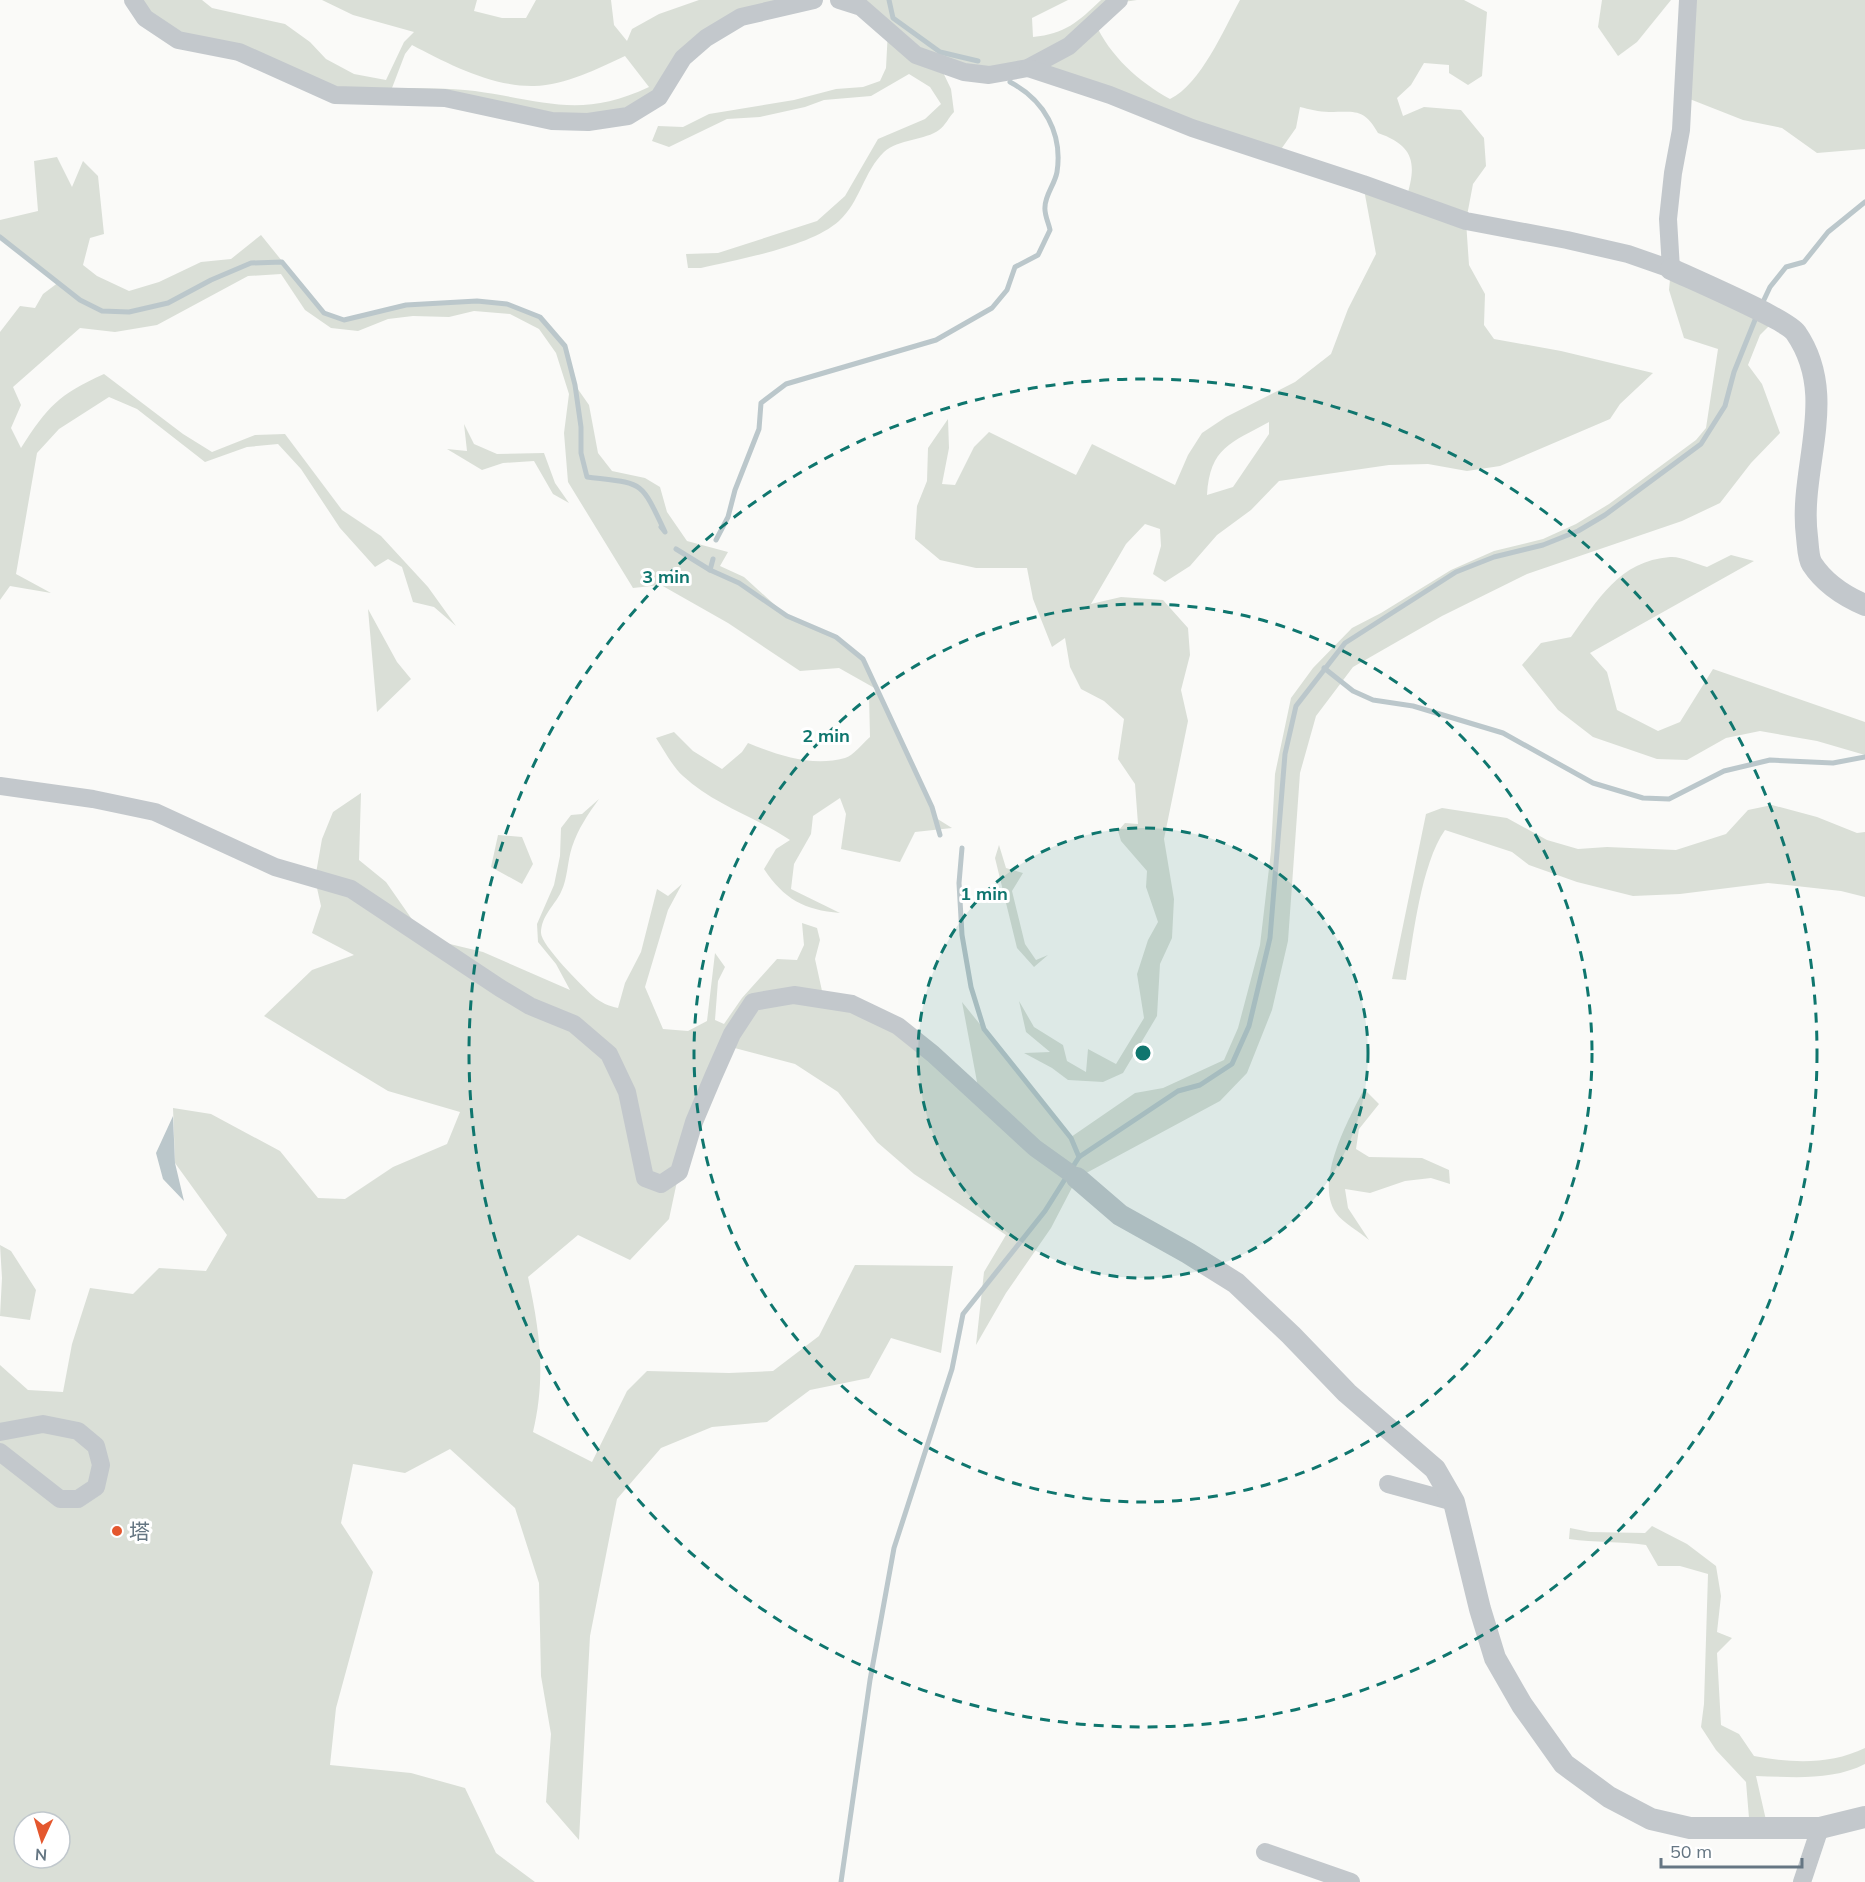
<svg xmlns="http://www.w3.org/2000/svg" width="1865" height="1882" font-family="Mulish,'Noto Sans SC',sans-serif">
<rect width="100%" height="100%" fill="#fafaf8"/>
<!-- green -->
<g fill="#dadfd7" fill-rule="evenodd">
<path d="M133,0H202L212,8L285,24L310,42L326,59L354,74L386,80L404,42L414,32L353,15L322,0H477L474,11L502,18H526L536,0H611L614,25L627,41L632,29L659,14L699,0H814L706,38L659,97L588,122L445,98L335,95L178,40ZM412,45C448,64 493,87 534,86C566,85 597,69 625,56L649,87C581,119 545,101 475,91C448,88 420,88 392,88L405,54Z"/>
<path d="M839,0H1068L1032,18L1033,37C1065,34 1078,22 1101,0H1137L1117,3L1095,23C1110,56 1139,82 1170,99C1201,84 1224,29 1240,0H1464L1487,12L1482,76L1468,85L1449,73V65L1424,63L1411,85L1397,98L1403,116L1424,107L1461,110L1484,138L1486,166L1473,184L1466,221L1469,265L1485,294L1484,325L1494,339L1561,351L1653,373L1620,404L1610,419L1500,466L1467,471L1428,464L1389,465L1279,481L1251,510L1217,535L1190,566L1165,582L1153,574L1161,546L1160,529L1145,524L1126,544L1091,604L1121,597L1163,600L1188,628L1190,655L1181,690L1188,721L1164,839L1174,899L1172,938L1160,964L1157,1016L1123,1073L1103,1082L1068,1080L1052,1068L1024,1053L1050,1052L1026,1032L1019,1001L1034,1027L1063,1045L1067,1061L1086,1072L1088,1049L1116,1064L1144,1018L1137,974L1148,940L1158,922L1146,887L1147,871L1121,841L1118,831L1125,823L1138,824L1135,784L1118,759L1124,719L1104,701L1081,689L1070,667L1065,638L1052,647L1033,599L1027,568H976L940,560L915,539L917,506L927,481L928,448L948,419L949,448L942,484L955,485L974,447L989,432L1076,475L1092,444L1175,485L1188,455L1202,433L1226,417L1295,382L1331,354L1348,309L1376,254L1363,184L1406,199C1417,164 1415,146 1378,133C1364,108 1355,112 1329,112C1319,112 1309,109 1300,107L1296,128L1277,155L1028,68L939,64L951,89L954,112C949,117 945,126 939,130C926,140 898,139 884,152C864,171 860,202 839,221C810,247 739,259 701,268H688L686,254L718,253L817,221L845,196L878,139L925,119L941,104L930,87L909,74L871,96L824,100L805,107L760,117L727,119L669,147L652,141L658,126L683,127L709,114L794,100L836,89L863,87L880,81L886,68L888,30ZM1269,422V434L1233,487L1207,495C1210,447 1231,443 1269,422Z"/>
<polygon points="1602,0 1671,0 1637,42 1618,56 1598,27"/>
<polygon points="1688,0 1865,0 1865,149 1817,153 1782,128 1743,120 1682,96"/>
<path d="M57,157L72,187L83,161L98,176L104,234L90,238L83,265L97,276L129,291L159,282L201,262L231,259L261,235L324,313L344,320L406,305L477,301L507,304L540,317L565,346L575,385L589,405L598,453L612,471L645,478L660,487L667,512L687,541L728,552L720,566L744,577L787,616L836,637L863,659L936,818L952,828L915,832L900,862L841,849L846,814L840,798L813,816L811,834L794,864L791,889L840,913C804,910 784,899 764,869L776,849L790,840C756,817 714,805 683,776C672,766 664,750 656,738L674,732L693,751L722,769L742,752L748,743C778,755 811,767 845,758C853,756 863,743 870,737L869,695L878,690L839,668L800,671L728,623L661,585L633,588L568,482L564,433L569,394L556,353L539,329L510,314L474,311L449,317L413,316L388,319L358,331L331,328L305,310L281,274L248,276L157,325L115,332L80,328L13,387L21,405L11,428L21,448C48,406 58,395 104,374L183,434L212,452L255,435L285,434L342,510L381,536L428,587L456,626L434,607L413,602L402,567L388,559L375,567L340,528L301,469L278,444L247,447L205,462L137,409L109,397L59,429L37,453L16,574L51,593L10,586L0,600V332L20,306L35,308L43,294L59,282L0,237V220L38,211L34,161Z"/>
<path d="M1671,269L1776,319L1760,335L1748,365L1762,384L1780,433L1751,463L1720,503L1682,521L1527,574L1442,616L1353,667L1316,716L1300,773L1288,941L1272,1010L1247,1073L1220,1101L1077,1178L1051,1228L1006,1293L976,1345L984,1272L1006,1235L914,1174L877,1142L838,1092L795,1064L727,1046L679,1172L669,1219L630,1260L578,1235L528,1277C540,1332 546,1377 533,1432L592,1462L627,1391L647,1371L729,1373L773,1371L819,1336L855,1265L953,1266L941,1353L891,1338L869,1378L810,1390L767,1422L712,1427L661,1448L617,1499L590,1636L579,1840L546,1802L551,1734L541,1676L539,1583L515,1508L450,1449L405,1473L353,1464L341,1523L373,1572L336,1708L330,1765L411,1773L465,1788L496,1853L535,1882H0V1365L28,1390L63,1392L72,1344L90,1288L133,1294L159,1268L206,1271L227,1235L175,1163L173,1108L211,1114L280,1151L318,1198L345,1199L393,1167L447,1144L460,1112L388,1091L264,1016L312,970L354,955L312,933L321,906L315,879L322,839L333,812L361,793L359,860L386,882L425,938L483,952L570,990L556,964L538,942L537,924L554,885L560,856L561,828L571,815L582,814L599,799C588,814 578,829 572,847C567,862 568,878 561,892C555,905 541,916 541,933C541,945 583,987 593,996C601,1003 609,1006 618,1008L625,983L641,952L657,889L668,896L682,884L668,910L645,987L663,1029L688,1031L707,1021L715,953L725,967L718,981L715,1020L724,1024L742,998L777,959L797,960L804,945L802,923L817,928L820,940L815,959L824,1000L898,1026L980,1098L962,1002L1071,1137L1135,1093L1163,1088L1224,1060L1238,1028L1260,945L1271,851L1275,774L1291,698L1313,668L1352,628L1381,613L1451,570L1494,551L1543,539L1576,524L1609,504L1696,440L1706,428L1718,349L1684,338L1669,290ZM24,1822H60V1858H24Z"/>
<polygon points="464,424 474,444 497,454 544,453 555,483 569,503 553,494 534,461 503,463 482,470 447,449 467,451"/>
<path d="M1731,555L1754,561L1590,653L1607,672L1617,710L1658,731L1680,722L1713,669L1865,722V755L1817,741L1760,731L1726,738L1687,760L1657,759L1593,737L1558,710L1522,665L1541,643L1571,637C1598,600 1619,561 1670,557C1681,556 1696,564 1707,567Z"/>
<polygon points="368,609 397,662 411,679 377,712"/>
<path d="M1772,805L1817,817L1857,833L1865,832V897L1841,891L1768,883L1680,894L1633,896L1577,882L1529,865L1512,852L1445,830C1421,864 1413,938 1406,980L1392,979L1426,814L1442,808L1507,818L1547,840L1578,849L1607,847L1676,850L1726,834L1748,810Z"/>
<polygon points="498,835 522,837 533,864 522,884 491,867"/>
<polygon points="999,845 1006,868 1023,873 1012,891 1025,944 1036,960 1048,955 1034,967 1017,948 995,858"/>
<path d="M1364,1089L1379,1104L1359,1129L1356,1149L1369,1157L1422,1158L1449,1170L1450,1184L1431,1178L1405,1181L1370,1193L1345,1189L1348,1208L1369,1240C1360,1232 1343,1223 1336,1213C1314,1180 1349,1119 1364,1089Z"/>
<polygon points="0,1245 11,1251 36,1290 30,1320 0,1316 2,1278"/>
<path d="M1652,1526L1687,1544L1716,1566L1721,1596L1717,1632L1732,1638L1717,1653L1721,1725L1739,1734L1754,1756C1791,1763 1830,1765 1865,1748V1764C1832,1781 1792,1777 1756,1776L1768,1829L1750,1830L1746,1782L1716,1750L1701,1727L1704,1704L1708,1574L1680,1566H1658L1646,1545C1620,1541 1595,1543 1569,1539L1570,1528L1590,1532L1645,1533Z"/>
</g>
<!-- water -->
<polygon fill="#bbc7cb" points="173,1116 175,1163 184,1201 163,1179 156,1153"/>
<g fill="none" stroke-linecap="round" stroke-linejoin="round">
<!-- stream -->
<g stroke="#bbc7cb" stroke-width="5">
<polyline points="889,0 893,18 940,52 978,61"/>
<path d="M0,237L80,300L102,311L129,312L168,303L211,280L251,263L282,262L324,313L344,320L406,305L477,301L507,304L540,317L565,346L575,385L581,427V453L587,477C644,484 640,479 665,532L661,527"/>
<polyline points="1762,304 1770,287 1786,267 1804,262 1828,232 1865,202"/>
<path d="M716,540L728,517L735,490L759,429L761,403L786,384L936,340L992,308L1007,290L1015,267L1038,255L1050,230C1049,224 1044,214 1045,207C1045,195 1055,184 1057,172C1063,133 1044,100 1010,82"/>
<polyline points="676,549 710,570 739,583 787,616 836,637 863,659 932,807 940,835"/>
<polyline points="710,570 713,559"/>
<polyline points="1324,668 1353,691 1373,700 1413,706 1503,733 1593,783 1643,798 1669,799 1724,771 1770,760 1833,763 1865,757"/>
<polyline points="962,848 959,883 962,935 971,987 984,1029 1071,1138 1079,1157"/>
<polyline points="841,1882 870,1680 894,1548 952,1369 963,1314 1045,1211 1079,1157 1178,1091 1200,1085 1232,1064 1249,1026 1270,938 1285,754 1296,706 1345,643 1456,572 1494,557 1543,545 1578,531 1605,515 1701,444 1725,406 1734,372 1757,315"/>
</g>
<!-- minor -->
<g stroke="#c3c8cc" stroke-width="18">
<polyline points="133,0 145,18 178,40 239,52 335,95 445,98 552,121 588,122 628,116 659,97 683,58 706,38 741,17 814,0"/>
<polyline points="839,0 861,7 916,55 964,72 989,75 1028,68 1069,46 1119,0"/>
<polyline points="1028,68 1110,95 1192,128 1363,184 1466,221 1567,240 1628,254 1671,269 1668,219 1673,173 1681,130 1688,0"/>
<polyline points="0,786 93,799 155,812 275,867 351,889 500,988 530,1006 574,1024 609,1054 627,1092 645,1178 661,1184 679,1172 694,1122 713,1077 732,1034 753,1002 794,995 852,1004 898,1026 933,1054 1035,1148 1077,1178"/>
<polyline points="0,1432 43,1424 78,1431 96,1446 101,1465 96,1487 78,1499 60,1499 0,1452"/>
<polyline points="1388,1484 1454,1502"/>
<polyline points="1265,1852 1351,1882"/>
<polyline points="1802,1882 1820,1828"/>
</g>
<!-- tertiary -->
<g stroke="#c3c8cc" stroke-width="22">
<path d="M1671,269C1692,279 1788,320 1796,333C1840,397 1798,468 1807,537C1808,545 1808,558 1812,564C1825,584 1844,596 1865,605"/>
<polyline points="1077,1178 1120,1215 1188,1253 1236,1283 1291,1335 1347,1393 1435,1469 1454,1502 1480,1609 1495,1658 1522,1705 1564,1764 1609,1797 1651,1819 1690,1828 1820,1828 1865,1817"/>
</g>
</g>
<!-- distance rings -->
<circle cx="1143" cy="1053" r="225" fill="#0f766e" fill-opacity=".12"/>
<g fill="none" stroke="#0f766e" stroke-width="3" stroke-dasharray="10 8">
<circle cx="1143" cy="1053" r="225"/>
<circle cx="1143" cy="1053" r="449"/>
<circle cx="1143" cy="1053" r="674"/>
</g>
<!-- markers -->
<circle fill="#e4572e" stroke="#fff" stroke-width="2" cx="117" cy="1531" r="6"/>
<g text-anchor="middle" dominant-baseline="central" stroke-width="6" stroke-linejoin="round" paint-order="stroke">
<!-- poi labels -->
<g font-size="21" fill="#657683" stroke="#fff" text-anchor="start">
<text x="129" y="1531">塔</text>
</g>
</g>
<circle cx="1143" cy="1053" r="9" fill="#0f766e" stroke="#fff" stroke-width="3"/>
<g font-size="18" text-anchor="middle" font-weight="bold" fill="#0f766e" stroke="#fff" stroke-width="6" stroke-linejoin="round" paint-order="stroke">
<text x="666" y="583">3 min</text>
<text x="826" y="742">2 min</text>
<text x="984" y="900">1 min</text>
</g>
<!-- north arrow -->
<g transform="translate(42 1840) rotate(184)"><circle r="28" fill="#ffffff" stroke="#c1c8cd" stroke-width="1.5"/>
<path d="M0-4.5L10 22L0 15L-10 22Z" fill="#e4572e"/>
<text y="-9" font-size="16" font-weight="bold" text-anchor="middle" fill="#657683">N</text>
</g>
<!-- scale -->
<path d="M1661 1858v9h141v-9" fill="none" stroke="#657683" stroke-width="3"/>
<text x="1670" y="1858" font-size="18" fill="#657683" stroke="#ffffff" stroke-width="4.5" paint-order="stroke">50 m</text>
</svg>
